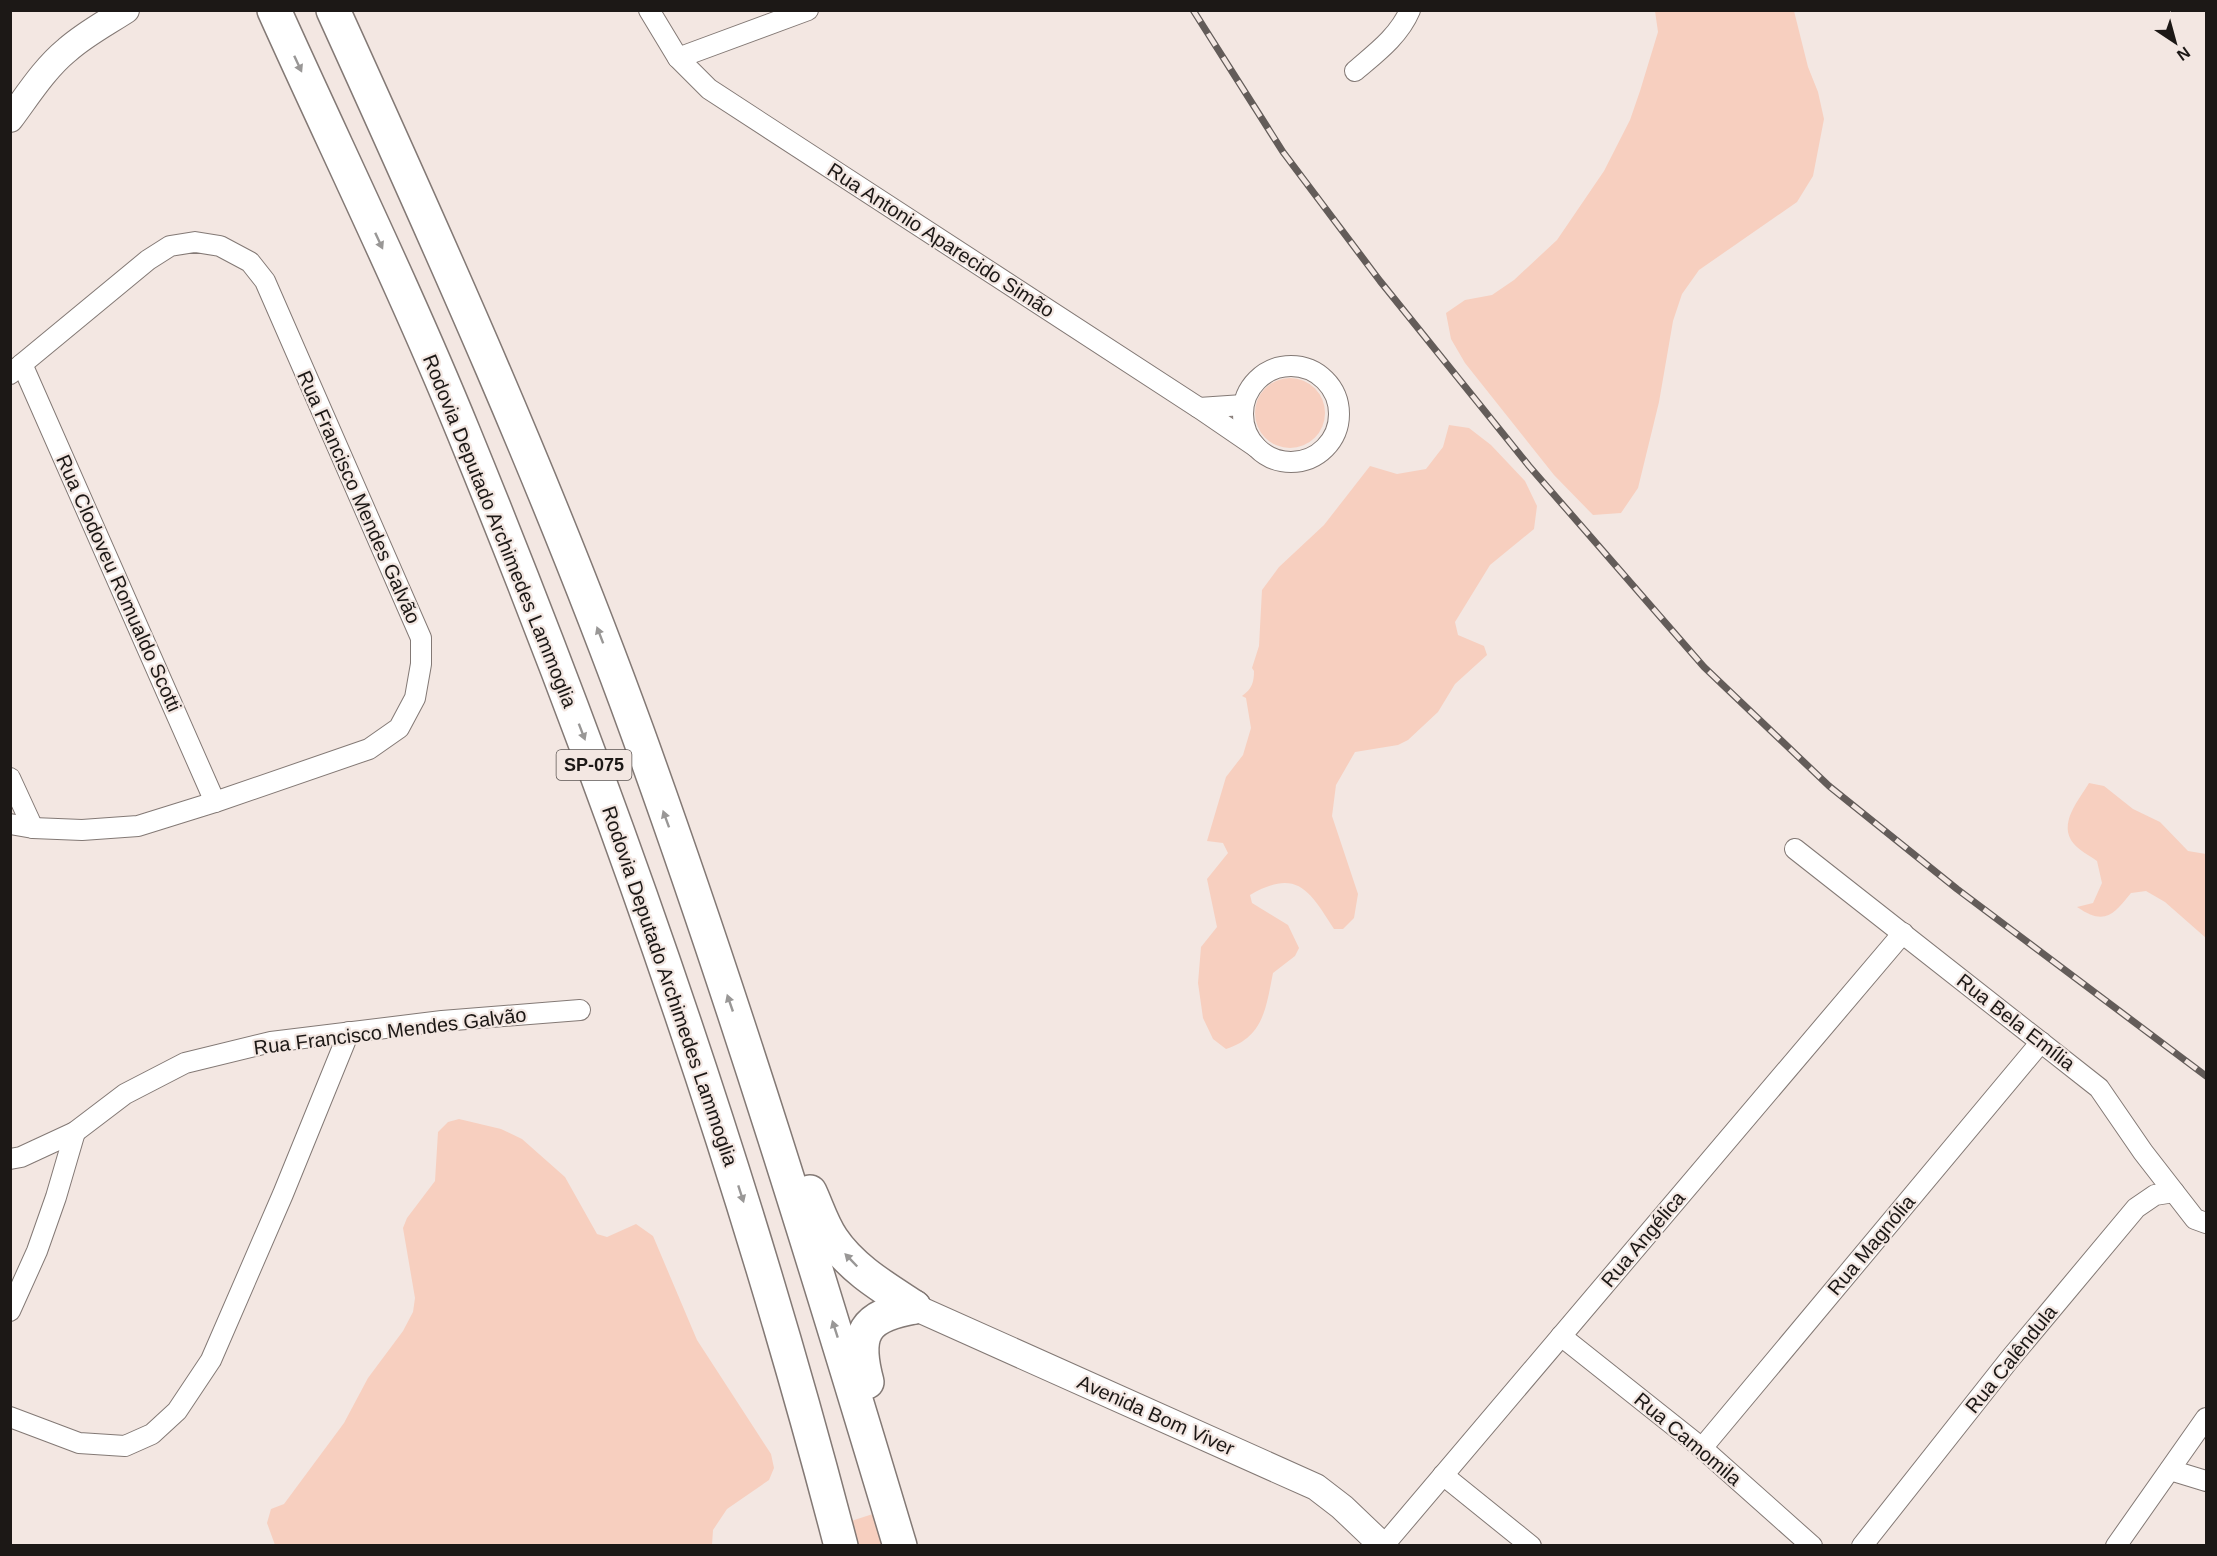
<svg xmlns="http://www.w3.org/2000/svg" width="2217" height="1556" font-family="Arial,sans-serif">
<rect width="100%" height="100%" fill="#f3e7e2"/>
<!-- green -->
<g fill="#f7cfbf">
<polygon points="1655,11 1794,11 1808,67 1818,92 1824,119 1813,176 1797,202 1699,270 1682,294 1673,321 1659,402 1638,488 1621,513 1593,515 1554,475 1465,363 1451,339 1446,313 1465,300 1492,295 1514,280 1557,240 1604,171 1630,120 1640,91 1658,32"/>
<circle cx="1290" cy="413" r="35"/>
<path d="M1449,425L1469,428L1491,445L1525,481L1537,506L1534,529L1490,565L1455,622L1458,635L1484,646L1487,655L1455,684L1438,712L1408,740L1398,745L1355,752L1336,785L1332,816L1358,894L1354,918L1343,929H1334C1309,890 1297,868 1250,895L1252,903L1288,925L1299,948L1295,956L1273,973C1266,1007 1264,1037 1226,1049L1213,1039L1203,1018L1198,983L1201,947L1217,927L1207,879L1228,853L1223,843L1207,841L1226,777L1243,755L1251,728L1246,698L1242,696C1252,689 1254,682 1254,671L1252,668L1259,646L1262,590L1279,567L1324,525L1370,466L1397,474L1426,469L1443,447Z"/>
<path d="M2089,783L2104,786L2133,809L2160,822L2188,851L2206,854V938L2165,902L2146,891L2131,893C2113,915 2105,926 2077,907L2093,903L2102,883L2097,861C2090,856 2079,850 2074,844C2057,824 2079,800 2089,783Z"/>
<polygon points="459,1119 501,1129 522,1139 565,1177 597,1234 607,1237 636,1224 653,1236 697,1340 771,1454 774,1468 769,1480 727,1509 713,1530 712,1545 275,1545 267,1523 271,1509 284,1504 344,1423 368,1378 403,1331 413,1312 415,1298 403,1228 407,1218 435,1181 438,1132 448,1122"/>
<polygon points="879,1512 888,1545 851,1545 845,1523"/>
</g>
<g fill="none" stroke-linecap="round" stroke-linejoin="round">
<defs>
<g id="minor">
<polyline points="649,10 678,58 709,89 1199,408 1256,447"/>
<polyline points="678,58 808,10"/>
<path d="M1355,71C1376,53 1399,36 1410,10"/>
<polyline points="22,364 215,802"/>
<circle cx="1291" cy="414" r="48"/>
<polyline points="10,374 148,260 170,246 195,242 220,246 250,262 265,281 421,638 421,664 415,698 399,728 369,749 215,802 138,826 82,830 33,828 10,824"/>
<polyline points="1199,408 1243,405"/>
<polyline points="10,778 33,828"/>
<polyline points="1795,849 2099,1088 2143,1152 2195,1219 2206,1223"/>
<polyline points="10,1159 21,1157 75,1132 125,1094 185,1063 271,1042 442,1021 580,1010"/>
<polyline points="10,1311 37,1251 56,1197 75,1132"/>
<polyline points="1561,1336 1702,1448 1812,1546"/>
<polyline points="10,1417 79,1443 125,1446 152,1434 177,1411 211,1360 283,1194 349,1032"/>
<polyline points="1702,1448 2041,1042"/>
<polyline points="2170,1470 2206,1481"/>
<polyline points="1443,1475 1531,1546"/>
<polyline points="1384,1545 1903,933"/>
<polyline points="1862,1546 2009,1360 2136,1208 2155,1195 2174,1192"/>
<polyline points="2116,1546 2206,1418"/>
</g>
<g id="tertiary">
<path d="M10,119C28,95 44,69 67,50C85,34 106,23 126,10"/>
<polyline points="914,1307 1316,1487 1342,1507 1383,1546"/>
</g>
<g id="motorway">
<path d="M274,10C337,150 405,289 463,431C612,795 742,1165 841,1546"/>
<path d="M333,10C441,248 548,486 637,731C734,999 818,1272 900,1546"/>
<path d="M810,1192C817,1207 822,1224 832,1239C852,1269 885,1288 914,1307"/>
<path d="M867,1382C854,1333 864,1316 914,1307"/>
</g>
</defs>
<!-- minor casing -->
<use href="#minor" stroke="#837975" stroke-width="22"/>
<!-- tertiary casing -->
<use href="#tertiary" stroke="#837975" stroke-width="28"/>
<!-- motorway casing -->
<use href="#motorway" stroke="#837975" stroke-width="36"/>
<!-- minor -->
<use href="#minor" stroke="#fff" stroke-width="20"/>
<!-- tertiary -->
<use href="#tertiary" stroke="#fff" stroke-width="26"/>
<!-- motorway -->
<use href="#motorway" stroke="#fff" stroke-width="33"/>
<defs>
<polyline id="rail" points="1193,10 1283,152 1380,281 1529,466 1704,667 1829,786 1957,889 2206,1076"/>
</defs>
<!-- rail casing -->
<use href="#rail" stroke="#635c59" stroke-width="7"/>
<!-- rail -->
<use href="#rail" stroke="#f3e7e2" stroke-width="4.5" stroke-dasharray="14" stroke-linecap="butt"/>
</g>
<!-- one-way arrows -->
<defs><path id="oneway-solid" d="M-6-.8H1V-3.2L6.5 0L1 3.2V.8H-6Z" transform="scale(1.5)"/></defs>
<g fill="#999796">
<use href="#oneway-solid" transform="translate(298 64) rotate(65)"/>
<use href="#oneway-solid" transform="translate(379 241) rotate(65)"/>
<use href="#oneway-solid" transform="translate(600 635) rotate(-111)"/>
<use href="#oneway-solid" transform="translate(582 732) rotate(69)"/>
<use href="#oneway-solid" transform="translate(666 819) rotate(-110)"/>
<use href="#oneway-solid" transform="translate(730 1003) rotate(-109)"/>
<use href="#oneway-solid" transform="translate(741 1194) rotate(72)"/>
<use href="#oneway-solid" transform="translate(851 1260) rotate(-134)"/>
<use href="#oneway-solid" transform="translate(835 1329) rotate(-108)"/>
</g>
<g text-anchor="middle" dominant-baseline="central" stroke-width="4.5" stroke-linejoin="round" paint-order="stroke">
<!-- shield labels -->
<rect fill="#f3e7e2" stroke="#5c5653" stroke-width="1.5" x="556.5" y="750" width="75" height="30" rx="4.5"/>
<g font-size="18" font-weight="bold" fill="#1c1816">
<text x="594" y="765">SP-075</text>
</g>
<!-- street labels -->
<g font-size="20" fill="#1c1816" stroke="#f3e7e2">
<text transform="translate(941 240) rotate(33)">Rua Antonio Aparecido Simão</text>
<text transform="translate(359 497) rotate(66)">Rua Francisco Mendes Galvão</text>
<text transform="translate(500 531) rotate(68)">Rodovia Deputado Archimedes Lammoglia</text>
<text transform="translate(119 583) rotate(66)">Rua Clodoveu Romualdo Scotti</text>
<text transform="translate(670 986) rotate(71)">Rodovia Deputado Archimedes Lammoglia</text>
<text transform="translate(2016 1022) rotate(38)">Rua Bela Emília</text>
<text transform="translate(390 1031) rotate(-7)">Rua Francisco Mendes Galvão</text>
<text transform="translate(1643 1239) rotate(-50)">Rua Angélica</text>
<text transform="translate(1871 1245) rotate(-50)">Rua Magnólia</text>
<text transform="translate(2011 1359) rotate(-51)">Rua Calêndula</text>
<text transform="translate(1156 1415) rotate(24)">Avenida Bom Viver</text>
<text transform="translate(1688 1439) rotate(40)">Rua Camomila</text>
</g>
</g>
<!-- border -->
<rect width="2217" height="1556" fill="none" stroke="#1c1816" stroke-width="24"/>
<!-- north arrow -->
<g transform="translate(2175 42) rotate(144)" stroke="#f3e7e2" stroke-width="4.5" paint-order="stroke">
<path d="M0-4.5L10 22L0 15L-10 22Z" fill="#1c1816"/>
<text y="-9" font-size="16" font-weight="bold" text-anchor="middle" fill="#1c1816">N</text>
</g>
</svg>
